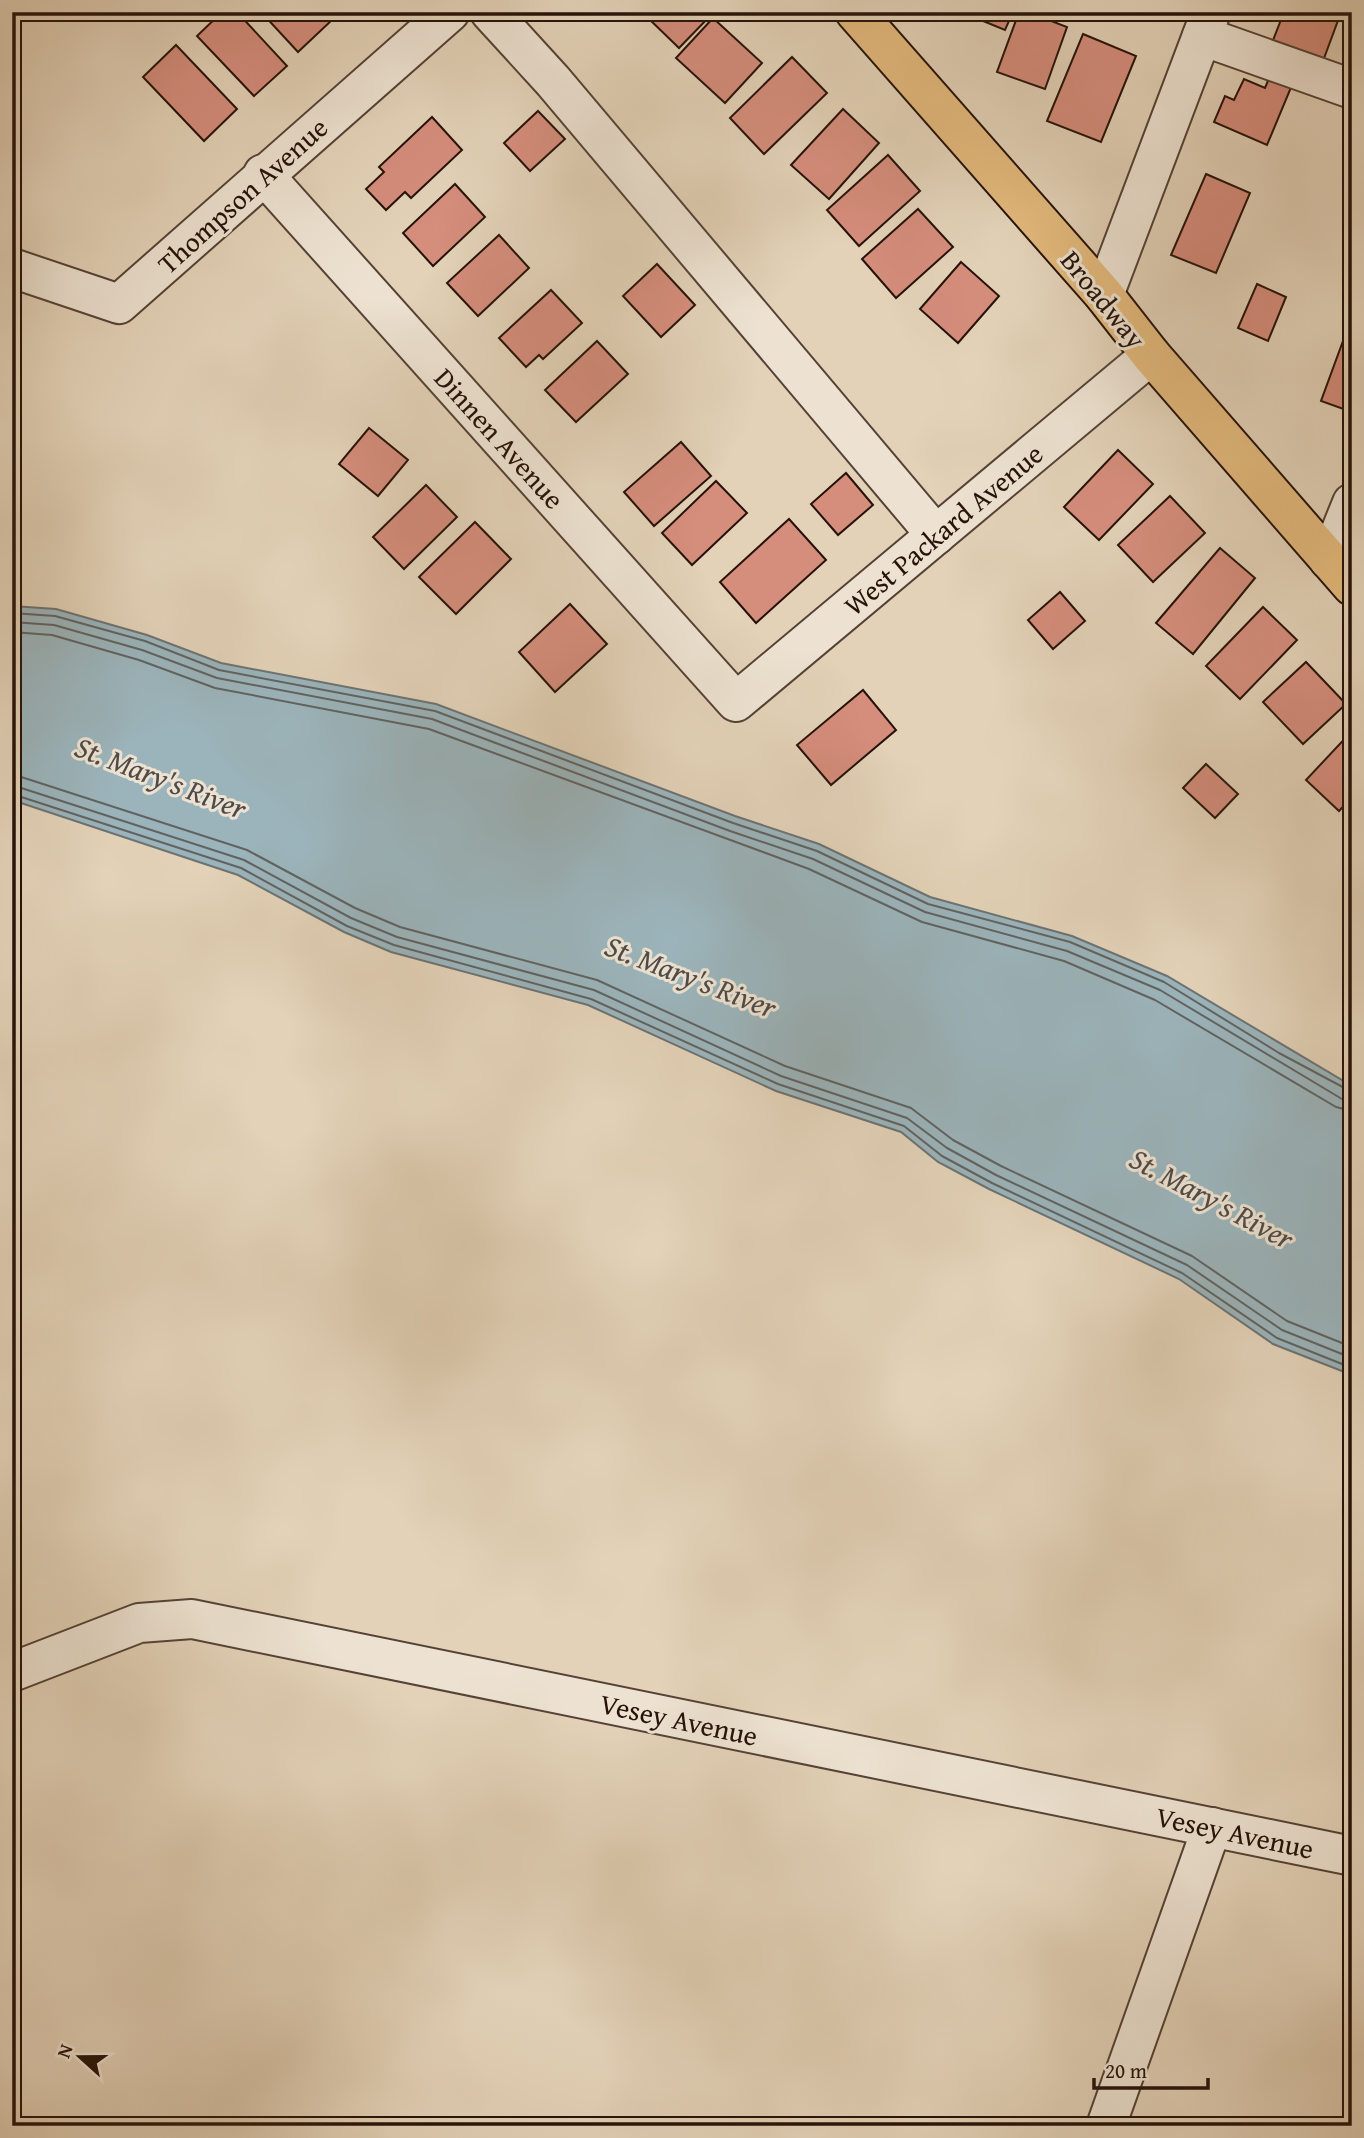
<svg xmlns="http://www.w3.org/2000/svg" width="1364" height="2138" font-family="'Gentium Book Plus',serif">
<rect width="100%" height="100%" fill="#e3d2b8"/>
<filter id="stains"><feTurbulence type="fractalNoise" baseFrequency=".00286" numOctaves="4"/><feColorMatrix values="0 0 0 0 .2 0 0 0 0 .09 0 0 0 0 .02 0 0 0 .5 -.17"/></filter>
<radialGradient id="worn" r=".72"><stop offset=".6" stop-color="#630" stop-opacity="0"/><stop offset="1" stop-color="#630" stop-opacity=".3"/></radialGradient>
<!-- water -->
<polygon fill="#9bb4bb" stroke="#6c7374" stroke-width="2" points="12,606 56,609 147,635 221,663 436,704 735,816 819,844 930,897 1072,936 1167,976 1352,1086 1352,1375 1273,1344 1179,1279 989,1189 938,1162 901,1132 776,1091 588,1005 391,952 344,932 238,875 12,800"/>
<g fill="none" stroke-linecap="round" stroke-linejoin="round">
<!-- shore -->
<g stroke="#606362" stroke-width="2">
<polyline points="12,613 55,616 145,641 219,670 435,711 733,823 817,851 928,904 1070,942 1164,982 1279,1053 1352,1092"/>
<polyline points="12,622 54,625 142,650 217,678 432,719 730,831 813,859 925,912 1067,951 1160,990 1342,1099 1352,1101"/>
<polyline points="12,632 52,635 139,660 215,688 429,729 809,869 922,922 1064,961 1155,1000 1336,1107 1352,1111"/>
<polyline points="12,774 247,850 355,908 400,927 597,980 785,1066 911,1108 953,1140 1001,1166 1192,1256 1287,1321 1352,1347"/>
<polyline points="12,785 244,860 351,918 397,937 594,990 781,1076 907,1118 947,1148 996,1175 1187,1265 1282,1330 1352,1358"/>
<polyline points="12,794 241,868 347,926 394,945 591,999 778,1084 904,1126 942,1156 992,1183 1182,1273 1277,1338 1352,1368"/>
</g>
</g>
<!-- building -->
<g fill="#d58d7c" stroke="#26120a" stroke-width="2">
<polygon points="222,12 237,12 287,66 254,96 197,36"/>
<polygon points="261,12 325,12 332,20 298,52"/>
<polygon points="652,12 714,12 679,48 647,17"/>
<polygon points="961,12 1013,12 1005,30"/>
<polygon points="1019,12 1028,12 1067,27 1045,89 997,72"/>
<polygon points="1284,12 1331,12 1340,15 1323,61 1272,43"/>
<polygon points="713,18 762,63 725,103 676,58"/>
<polygon points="1083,34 1136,56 1101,142 1047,121"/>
<polygon points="176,45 237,109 204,141 143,77"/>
<polygon points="792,57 827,93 764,154 730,118"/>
<polygon points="1270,76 1292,85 1267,145 1214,122 1225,96 1234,100 1244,79 1265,88"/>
<polygon points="843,109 879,143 829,199 791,165"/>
<polygon points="538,111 565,139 530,171 504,143"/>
<polygon points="432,117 462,150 411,198 405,192 386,210 366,189 384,172 379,167"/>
<polygon points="888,155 920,191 859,246 827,210"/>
<polygon points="1206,174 1250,193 1216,273 1171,255"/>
<polygon points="455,184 485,217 433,266 403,233"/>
<polygon points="918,209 953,247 896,298 862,259"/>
<polygon points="499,235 529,268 478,316 447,283"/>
<polygon points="961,262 999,296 958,343 920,309"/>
<polygon points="657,264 695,305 661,337 623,296"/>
<polygon points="1257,284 1286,297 1268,341 1238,328"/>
<polygon points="551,290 582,323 543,359 539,355 526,367 499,338"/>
<polygon points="597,341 628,374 576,422 545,390"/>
<polygon points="1343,341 1352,344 1352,412 1321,401"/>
<polygon points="369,428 408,460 378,496 339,464"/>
<polygon points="681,442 711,476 654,526 624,492"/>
<polygon points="1118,450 1153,484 1099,540 1064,507"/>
<polygon points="846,473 873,505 838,535 811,504"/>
<polygon points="716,481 747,513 692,565 662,533"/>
<polygon points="426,485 457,517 404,569 373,537"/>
<polygon points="1170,496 1205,533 1153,582 1118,545"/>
<polygon points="789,519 826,560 756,623 720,582"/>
<polygon points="475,522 511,559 456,614 419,577"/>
<polygon points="1220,548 1255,578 1193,654 1156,623"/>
<polygon points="1060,592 1085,621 1053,649 1028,620"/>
<polygon points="570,604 607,644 555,692 519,652"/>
<polygon points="1263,607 1297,640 1240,699 1206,666"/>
<polygon points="1306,662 1346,704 1303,744 1263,702"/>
<polygon points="863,690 896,730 831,785 797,745"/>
<polygon points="1352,731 1352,797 1339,811 1306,780"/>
<polygon points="1206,764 1238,794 1215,818 1183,788"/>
</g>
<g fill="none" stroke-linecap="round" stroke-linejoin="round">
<defs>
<g id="minor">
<polyline points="490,12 553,81 936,535"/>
<polyline points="1202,36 1352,89"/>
<polyline points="263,174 736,702 1151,355"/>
<polyline points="12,268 119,304 450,12"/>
<polyline points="1104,295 1211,12"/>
<polyline points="1329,560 1352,503"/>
<polyline points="12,1672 139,1623 192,1619 1352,1856"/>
<polyline points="1106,2126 1212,1827"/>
</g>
<polyline id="major" points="855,12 1104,295 1151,355 1352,586"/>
</defs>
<!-- minor casing -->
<use href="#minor" stroke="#554236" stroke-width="42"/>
<!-- major casing -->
<use href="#major" stroke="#26120a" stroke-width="42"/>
<!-- minor -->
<use href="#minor" stroke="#ede2d1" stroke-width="38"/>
<!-- major -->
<use href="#major" stroke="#e2b97c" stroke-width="38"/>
</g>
<g text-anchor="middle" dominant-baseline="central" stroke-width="6" stroke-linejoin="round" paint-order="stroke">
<!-- street labels -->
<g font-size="28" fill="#26120a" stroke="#ede2d1">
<text transform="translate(242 195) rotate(-42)">Thompson Avenue</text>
<text transform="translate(1104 299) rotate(51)">Broadway</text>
<text transform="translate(500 438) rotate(48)">Dinnen Avenue</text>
<text transform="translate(943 529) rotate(-40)">West Packard Avenue</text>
<text transform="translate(679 1719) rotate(12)">Vesey Avenue</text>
<text transform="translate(1235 1832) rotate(12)">Vesey Avenue</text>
</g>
<!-- water labels -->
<g font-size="30" font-style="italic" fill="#4f4b48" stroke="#ede2d1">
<text transform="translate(161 777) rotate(21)">St. Mary's River</text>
<text transform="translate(691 976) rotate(21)">St. Mary's River</text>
<text transform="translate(1212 1198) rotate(28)">St. Mary's River</text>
</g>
</g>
<!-- margin -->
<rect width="1364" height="2138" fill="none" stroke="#e3d2b8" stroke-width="42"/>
<rect x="14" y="14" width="1336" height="2110" fill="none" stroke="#26120a" stroke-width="3.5"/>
<rect x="21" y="21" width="1322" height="2096" fill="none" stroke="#26120a" stroke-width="2"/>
<!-- north arrow -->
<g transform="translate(80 2057) rotate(291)" stroke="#ede2d1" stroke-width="5" paint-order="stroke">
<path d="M0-5L12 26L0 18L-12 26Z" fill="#26120a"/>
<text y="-10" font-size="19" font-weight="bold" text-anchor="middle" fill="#26120a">N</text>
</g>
<!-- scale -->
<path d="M1094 2078v10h114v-10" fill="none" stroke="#26120a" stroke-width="3.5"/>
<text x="1105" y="2078" font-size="21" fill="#26120a" stroke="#ede2d1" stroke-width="5" paint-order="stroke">20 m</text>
<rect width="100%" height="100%" filter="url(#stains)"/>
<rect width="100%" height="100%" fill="url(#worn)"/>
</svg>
